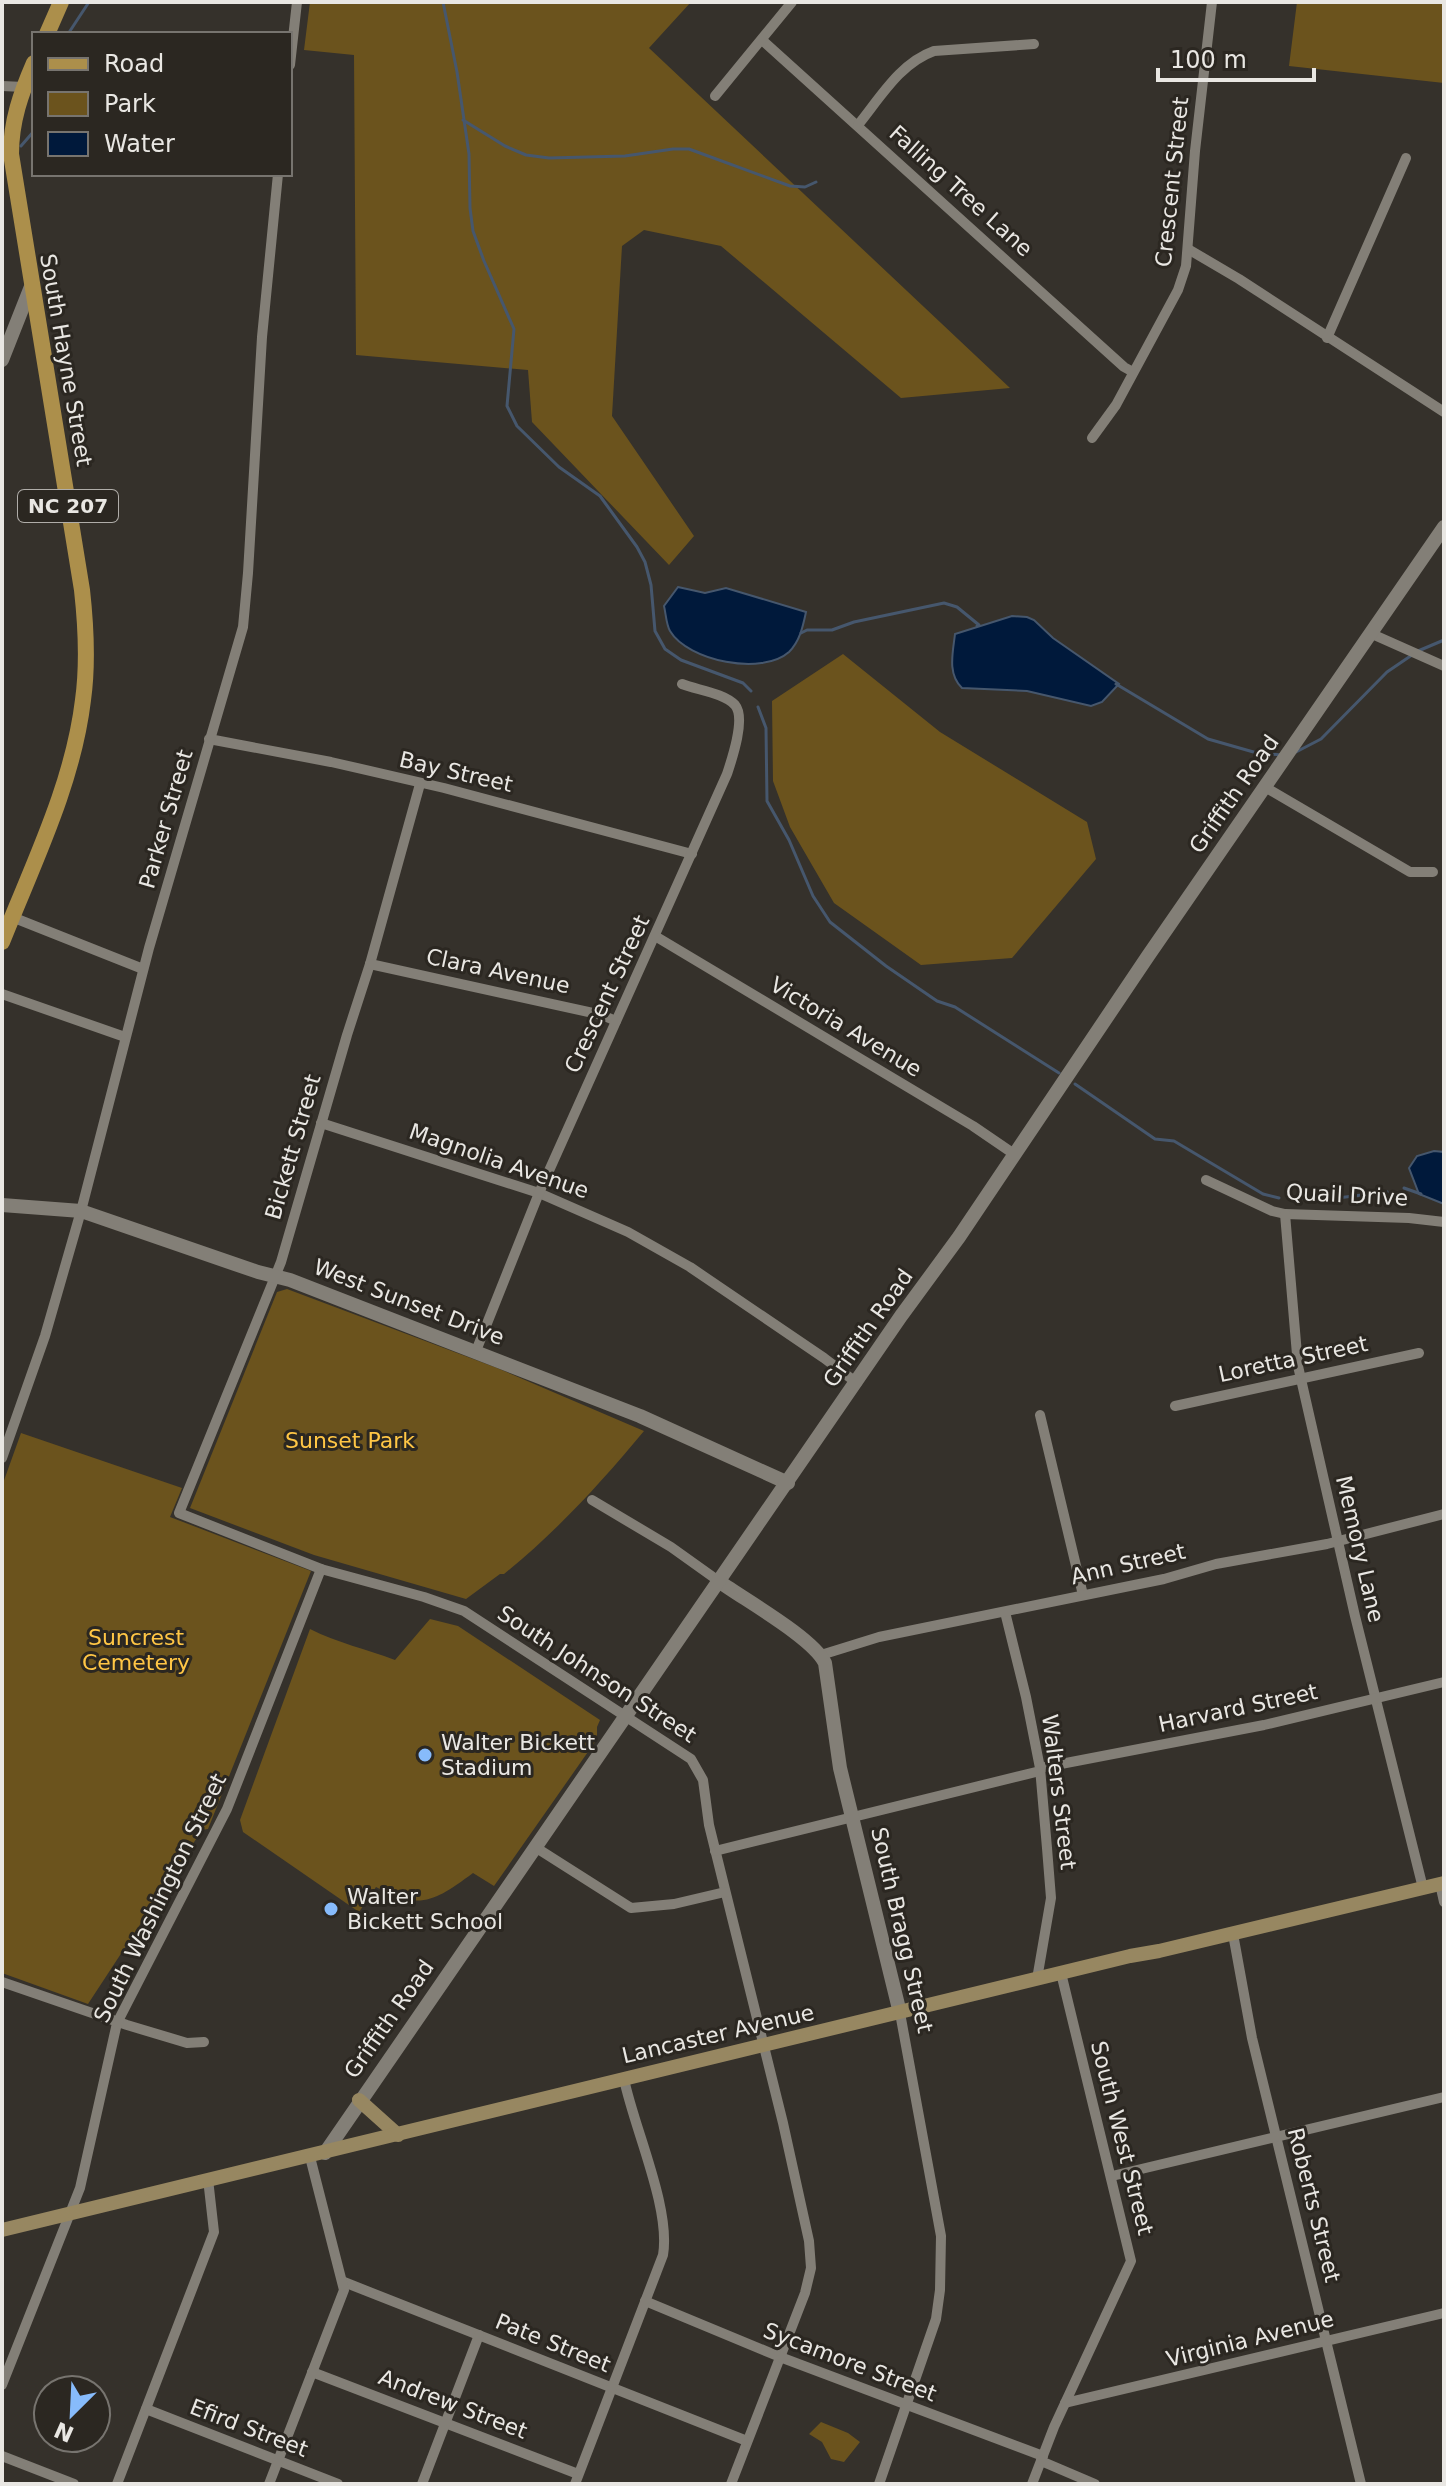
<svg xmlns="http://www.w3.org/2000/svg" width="1446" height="2486" font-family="'DejaVu Sans',sans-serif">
<rect width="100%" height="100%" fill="#35312b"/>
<!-- green -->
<g fill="#6b531d">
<polygon points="310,2 691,2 649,48 1010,388 901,398 721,246 644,230 622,246 612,416 694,536 669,565 532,422 528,370 356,355 354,55 304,50"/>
<polygon points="1297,2 1444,2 1444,83 1289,66"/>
<polygon points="843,654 940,732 1087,822 1096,859 1012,958 921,965 834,903 790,827 773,781 772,701"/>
<path d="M287,1289L497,1368L644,1431C600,1484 556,1532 504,1574H500L466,1599L314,1555L190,1508L277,1292Z"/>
<polygon points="21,1433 182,1488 170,1517 311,1571 208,1829 202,1830 88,2004 2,1973 2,1486"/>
<path d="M430,1619L458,1626L600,1720L597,1727V1739L494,1886L473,1873C435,1901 420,1911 376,1887L359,1912L243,1832L240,1820L310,1629C338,1643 366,1649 395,1660Z"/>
<polygon points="821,2422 848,2433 860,2442 844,2462 831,2459 822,2442 809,2434"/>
</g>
<!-- water -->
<g fill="#00193b" stroke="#46576d" stroke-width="2">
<path d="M678,587L705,593L726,588L806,612C803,626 800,641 789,652C762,676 688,661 670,631C666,624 666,614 664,606Z"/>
<path d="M1012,616L1027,617L1034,620L1053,638L1119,684L1102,702L1091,706L1027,691L962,688C947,674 953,652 955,634Z"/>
<polygon points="1434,1151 1444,1152 1444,1204 1419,1194 1409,1168 1417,1156"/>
</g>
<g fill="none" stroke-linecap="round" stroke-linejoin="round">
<!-- stream -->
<g stroke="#46576d" stroke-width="3">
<polyline points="443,2 457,72 469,154 470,208 473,231 484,261 514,329 507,406 517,426 559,467 600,496 637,547 645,562 651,585 655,631 665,649 681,660 743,683 751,691"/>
<polyline points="68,34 89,2"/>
<polyline points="463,120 505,146 526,155 549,158 625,156 673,149 689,149 790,186 805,187 816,182"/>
<polyline points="21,146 34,131"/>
<polyline points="801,633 807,630 832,630 854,622 944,603 957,607 979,625 977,626"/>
<polyline points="1418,651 1444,640"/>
<polyline points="1116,684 1208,739 1257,753 1282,755"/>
<polyline points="758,707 766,728 767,801 789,840 813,896 830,922 886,966 937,1001 955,1007 1059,1073"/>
<polyline points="1296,752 1321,739 1387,672 1412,655"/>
<polyline points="1075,1084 1155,1139 1174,1141 1263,1194 1279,1198"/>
<polyline points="1404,1188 1421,1194"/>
<polyline points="1292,1198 1315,1199"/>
<polyline points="1329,1199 1387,1192"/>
</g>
<!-- minor -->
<g stroke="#837f77" stroke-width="10">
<polyline points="762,40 1124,367 1133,372"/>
<polyline points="290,65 297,2"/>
<polyline points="2,86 24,87"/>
<polyline points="715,96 792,2"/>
<path d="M858,125C880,98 900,63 934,51L1034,44"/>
<polyline points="1188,249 1239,279 1444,412"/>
<polyline points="1327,338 1406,158"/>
<polyline points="1092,438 1116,405 1178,290 1186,266 1195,151 1212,2"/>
<polyline points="1372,634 1444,666"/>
<polyline points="209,739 331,762 444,788 692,854"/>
<polyline points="420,784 370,964 347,1035 281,1262 179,1513 321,1569 424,1597 464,1611 691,1759 703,1780 709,1825 783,2123 809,2241 811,2268 805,2293 731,2484"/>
<polyline points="1265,787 1410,872 1433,872"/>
<polyline points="12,917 143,969"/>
<polyline points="655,936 973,1126 1014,1154"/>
<polyline points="370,964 602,1015 616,1021"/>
<polyline points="2,994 125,1037"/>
<polyline points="321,1123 539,1193 628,1232 690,1267 824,1358 857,1383"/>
<polyline points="1206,1180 1272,1211 1285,1214 1409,1218 1444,1222"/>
<polyline points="1285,1214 1298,1366 1355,1616 1423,1888"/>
<path d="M476,1351L539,1193L727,774C732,759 746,718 735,705C724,693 697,690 682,684"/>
<polyline points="1175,1406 1419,1353"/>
<polyline points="1040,1415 1083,1595"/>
<polyline points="2,1458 45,1336 81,1211 149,948 243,627 248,573 262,337 278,174"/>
<polyline points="592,1500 671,1547 720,1582"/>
<polyline points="1005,1612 1026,1697 1040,1768 1047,1848 1051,1898 1037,1979"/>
<polyline points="821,1655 879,1637 1164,1579 1216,1564 1327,1544 1444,1514"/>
<polyline points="1040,1768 1264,1725 1444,1682"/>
<polyline points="535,1847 631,1908 674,1904 725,1892"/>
<polyline points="715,1851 1040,1771"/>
<polyline points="1440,1884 1444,1902"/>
<polyline points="1233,1934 1252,2038 1361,2484"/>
<polyline points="2,1982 127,2025 187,2043 204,2042"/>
<polyline points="1112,2176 1444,2097"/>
<polyline points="344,2282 747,2441"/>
<polyline points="645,2301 780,2357 1043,2456"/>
<polyline points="312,2372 578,2474"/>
<polyline points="2,2385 80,2188 117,2023 227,1809 321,1569"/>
<polyline points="1065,2403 1444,2313"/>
<polyline points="146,2409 338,2484"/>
<polyline points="2,2456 74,2484"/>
<polyline points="1041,2461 1095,2484"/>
<polyline points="117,2484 214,2232 208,2179"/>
<polyline points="269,2484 344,2290 310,2157"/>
<polyline points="422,2484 479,2335"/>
<path d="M575,2484L663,2255C671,2208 634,2128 624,2079"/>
<polyline points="879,2484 936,2319 940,2290 941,2236 900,2013"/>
<polyline points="1032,2484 1054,2427 1131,2261 1061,1973"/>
</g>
<!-- tertiary -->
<g stroke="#837f77" stroke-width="14">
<polyline points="2,360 32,284"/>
<polyline points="2,1205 81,1211 258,1272 290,1280 640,1416 788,1483"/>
<path d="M720,1582C745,1600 813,1638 825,1663L840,1768L900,2013"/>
<polyline points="325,2153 901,1316 959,1237 1148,956 1444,527"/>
</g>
<!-- secondary -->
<g stroke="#978761" stroke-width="14">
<polyline points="359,2100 398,2135"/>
<polyline points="2,2230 1130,1956 1159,1951 1444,1883"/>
</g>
<!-- primary -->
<g stroke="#ac8f4b" stroke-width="16">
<polyline points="47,34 61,2"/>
<path d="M2,942C33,864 73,784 83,700C88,664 86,626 82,590L11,154C11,121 21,93 34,63"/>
</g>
</g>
<!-- markers -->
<g fill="#87bbfb" stroke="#2b2721" stroke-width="3">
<circle cx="425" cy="1755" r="8"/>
<circle cx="331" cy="1909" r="8"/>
</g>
<g text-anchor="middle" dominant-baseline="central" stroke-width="6" stroke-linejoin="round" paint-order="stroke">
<!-- shield labels -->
<rect fill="#2b2721" stroke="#b0ada9" stroke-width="2" x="18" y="490" width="100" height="32" rx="6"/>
<g font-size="20" font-weight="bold" fill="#e9e7e3">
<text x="68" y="506">NC 207</text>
</g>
<!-- street labels -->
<g font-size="22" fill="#e9e7e3" stroke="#2b2721">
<text transform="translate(1172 182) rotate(-84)">Crescent Street</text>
<text transform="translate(961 191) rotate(42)">Falling Tree Lane</text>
<text transform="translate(66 360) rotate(80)">South Hayne Street</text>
<text transform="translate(456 772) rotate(13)">Bay Street</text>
<text transform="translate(1234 794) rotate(-55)">Griffith Road</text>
<text transform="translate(166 819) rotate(-74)">Parker Street</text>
<text transform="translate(498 971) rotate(12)">Clara Avenue</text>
<text transform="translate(607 994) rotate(-65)">Crescent Street</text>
<text transform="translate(846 1027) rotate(31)">Victoria Avenue</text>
<text transform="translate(293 1147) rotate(-74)">Bickett Street</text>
<text transform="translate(499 1161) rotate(19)">Magnolia Avenue</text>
<text transform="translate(1347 1195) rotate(3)">Quail Drive</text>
<text transform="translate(409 1302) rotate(21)">West Sunset Drive</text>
<text transform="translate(868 1328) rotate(-55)">Griffith Road</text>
<text transform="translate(1293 1359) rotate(-12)">Loretta Street</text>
<text transform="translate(1360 1549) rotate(77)">Memory Lane</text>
<text transform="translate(1128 1564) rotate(-13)">Ann Street</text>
<text transform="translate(597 1674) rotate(33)">South Johnson Street</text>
<text transform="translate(1238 1708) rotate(-12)">Harvard Street</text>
<text transform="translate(1059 1792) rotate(83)">Walters Street</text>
<text transform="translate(160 1898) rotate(-64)">South Washington Street</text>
<text transform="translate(902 1930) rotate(77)">South Bragg Street</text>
<text transform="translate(389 2019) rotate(-55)">Griffith Road</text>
<text transform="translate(718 2034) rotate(-13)">Lancaster Avenue</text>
<text transform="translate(1122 2138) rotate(76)">South West Street</text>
<text transform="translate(1314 2205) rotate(76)">Roberts Street</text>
<text transform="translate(1250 2339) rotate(-14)">Virginia Avenue</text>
<text transform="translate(553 2343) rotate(22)">Pate Street</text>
<text transform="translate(850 2362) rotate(21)">Sycamore Street</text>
<text transform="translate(453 2404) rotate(21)">Andrew Street</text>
<text transform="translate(249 2428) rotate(21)">Efird Street</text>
</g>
<!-- park labels -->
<g font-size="22" fill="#ffc645" stroke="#2b2721">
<text x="350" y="1440">Sunset Park</text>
<text x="136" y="1637">Suncrest<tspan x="136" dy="25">Cemetery</tspan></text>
</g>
<!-- poi labels -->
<g font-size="22" fill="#e9e7e3" stroke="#2b2721" text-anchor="start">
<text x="441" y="1742">Walter Bickett<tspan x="441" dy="25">Stadium</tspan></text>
<text x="347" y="1896">Walter<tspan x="347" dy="25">Bickett School</tspan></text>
</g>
</g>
<!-- border -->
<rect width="1446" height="2486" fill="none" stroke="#e9e7e3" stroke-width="8"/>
<!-- legend -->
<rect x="32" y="32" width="260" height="144" fill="#2b2721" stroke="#77746f" stroke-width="2"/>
<rect x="48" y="58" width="40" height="12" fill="#ac8f4b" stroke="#77746f" stroke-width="2"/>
<text x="104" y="72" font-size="24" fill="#e9e7e3">Road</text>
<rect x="48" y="92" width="40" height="24" fill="#6b531d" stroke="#77746f" stroke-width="2"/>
<text x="104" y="112" font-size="24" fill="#e9e7e3">Park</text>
<rect x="48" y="132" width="40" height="24" fill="#00193b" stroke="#77746f" stroke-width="2"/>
<text x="104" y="152" font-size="24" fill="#e9e7e3">Water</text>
<!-- north arrow -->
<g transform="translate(72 2414) rotate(204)"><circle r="38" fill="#2b2721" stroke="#77746f" stroke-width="2"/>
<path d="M0-6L14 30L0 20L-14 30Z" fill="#87bbfb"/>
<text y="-12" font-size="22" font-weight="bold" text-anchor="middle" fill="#e9e7e3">N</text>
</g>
<!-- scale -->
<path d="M1158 68v12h156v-12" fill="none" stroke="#e9e7e3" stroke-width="4"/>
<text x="1170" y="68" font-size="24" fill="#e9e7e3" stroke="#2b2721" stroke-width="6" paint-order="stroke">100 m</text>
</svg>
